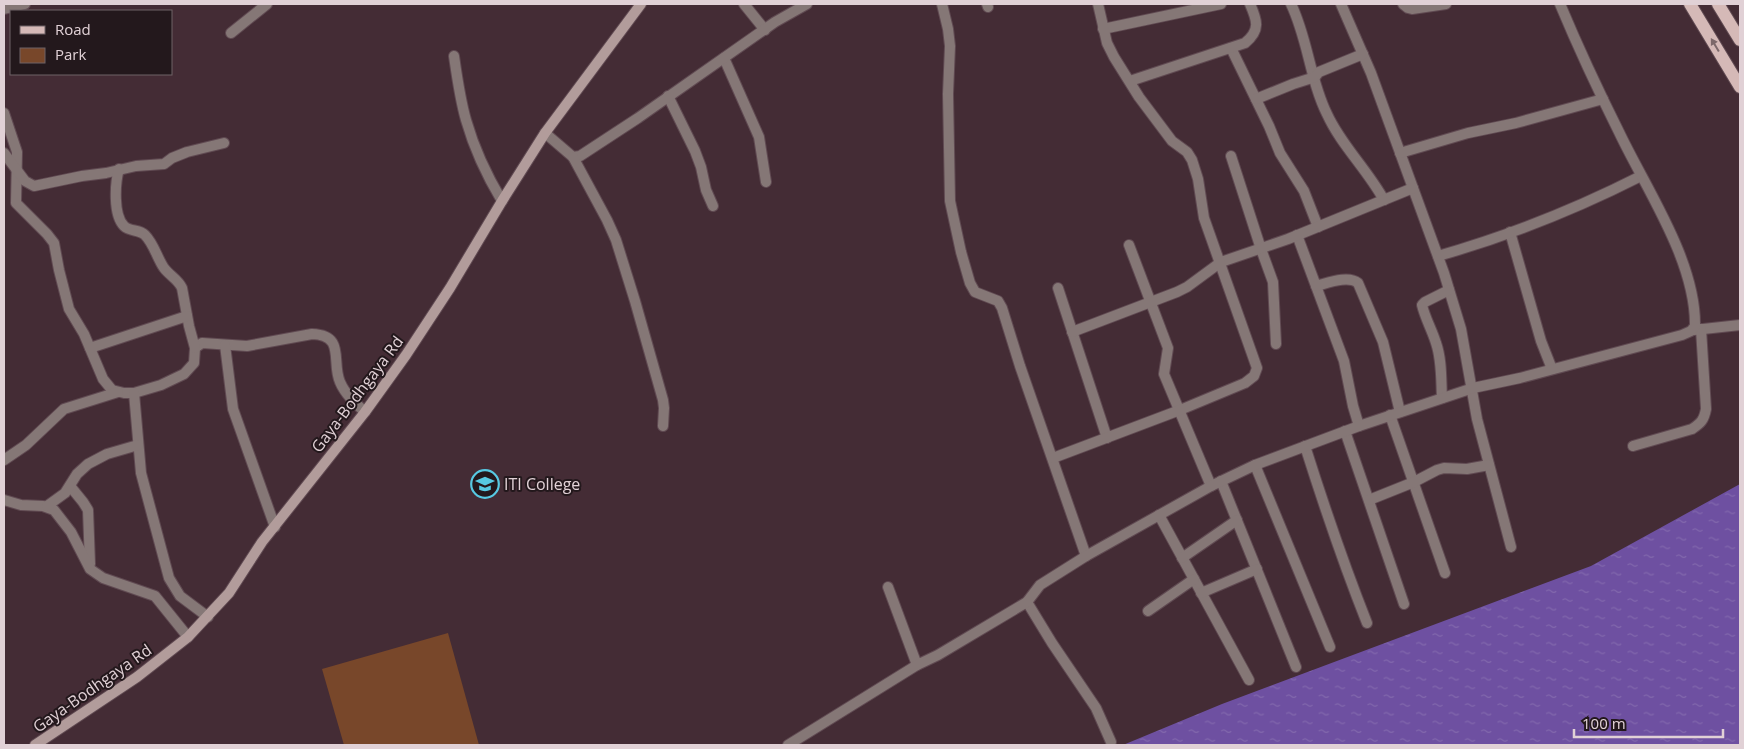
<svg xmlns="http://www.w3.org/2000/svg" width="1744" height="749" font-family="'Open Sans',sans-serif">
<defs>
<pattern id="water-ripples" width="26" height="14" patternUnits="userSpaceOnUse" patternTransform="scale(1.25)"><rect width="26" height="14" fill="#6e50a1"/><path d="M2 4q2-2 4 0t4 0M15 11q2-2 4 0t4 0" fill="none" stroke="#8268ad"/></pattern>
</defs>
<rect width="100%" height="100%" fill="#442c35"/>
<!-- park -->
<polygon fill="#78472a" points="448,633 479,745 344,745 322,669"/>
<!-- water -->
<polygon fill="url(#water-ripples)" points="1740,484 1740,745 1123,745 1222,704 1591,566"/>
<g fill="none" stroke-linecap="round" stroke-linejoin="round">
<defs>
<g id="street">
<polyline points="744,4 765,30"/>
<polyline points="942,4 948,29 950,46 948,94 950,201 961,252 970,283 975,292 998,301 1002,308 1020,366 1086,556"/>
<polyline points="987,4 988,7"/>
<path d="M1291,4C1308,39 1310,80 1327,114C1341,145 1367,169 1384,200"/>
<polyline points="1341,4 1371,73 1444,273 1461,329 1477,419 1511,547"/>
<polyline points="1403,4 1408,8 1412,9 1446,4"/>
<polyline points="4,9 25,4"/>
<polyline points="1103,29 1221,4"/>
<polyline points="231,33 267,4"/>
<polyline points="1231,48 1269,126 1280,153 1304,191 1318,227"/>
<path d="M454,56C457,77 460,99 466,120C474,148 487,176 502,201"/>
<polyline points="724,58 759,137 766,182"/>
<path d="M1130,81L1245,43C1261,30 1257,20 1250,4"/>
<polyline points="668,96 695,151 701,167 706,190 713,206"/>
<polyline points="1256,99 1293,84 1315,77 1319,72 1363,54"/>
<path d="M4,113L17,152L16,203L47,234L54,243L59,270L69,309L84,334L103,379L112,390L124,393H134L161,385L184,374L194,363L195,348L202,343L247,346L312,334C346,335 331,362 340,382C345,394 355,403 365,412"/>
<polyline points="545,133 573,157 580,156 638,118 775,22 807,4"/>
<polyline points="4,153 25,181 34,186 82,176 106,173 136,166 164,164 172,158 187,152 224,143"/>
<polyline points="1400,153 1468,133 1516,123 1603,99"/>
<polyline points="1231,156 1261,249 1273,282 1276,344"/>
<polyline points="573,157 607,220 616,240 635,301 663,400 664,408 663,426"/>
<path d="M119,169C115,183 113,215 124,226C130,232 139,229 145,235C154,244 157,258 164,268C170,276 178,279 182,288L189,326L195,348"/>
<polyline points="1510,232 1541,341 1552,369"/>
<polyline points="1297,235 1344,361 1353,406 1359,426"/>
<polyline points="1129,245 1168,348 1164,374 1211,486"/>
<path d="M1438,256C1508,236 1576,209 1641,176"/>
<path d="M1316,286C1328,283 1348,275 1358,283L1383,342L1400,412"/>
<polyline points="1058,288 1107,438"/>
<polyline points="1694,330 1740,325"/>
<polyline points="1072,332 1177,292 1187,287 1221,262 1288,239 1413,188"/>
<polyline points="225,345 233,409 275,527"/>
<polyline points="90,348 187,316"/>
<polyline points="134,393 141,473 169,578 180,596 208,617"/>
<path d="M1442,398C1441,380 1442,360 1436,343C1432,330 1425,318 1422,305L1425,302L1449,290"/>
<polyline points="1390,415 1445,573"/>
<polyline points="1345,431 1404,604"/>
<path d="M1305,446C1324,506 1344,565 1367,623"/>
<path d="M1633,446L1692,429C1701,423 1704,420 1706,409L1701,329"/>
<polyline points="1053,458 1180,410 1245,383 1254,376 1257,368 1204,218 1198,179 1192,160 1187,152 1172,141 1139,97 1114,57 1107,43 1098,4"/>
<polyline points="4,460 26,445 64,409 118,392"/>
<polyline points="1255,465 1330,647"/>
<polyline points="1221,481 1296,667"/>
<polyline points="70,486 83,502 88,510 90,564"/>
<polyline points="4,500 21,505 43,506 54,510 71,532 90,569 103,578 155,596 188,637"/>
<polyline points="1369,500 1414,482 1437,470 1444,468 1467,469 1489,465"/>
<polyline points="47,506 65,493 77,474 88,464 107,454 138,445"/>
<polyline points="1159,515 1249,680"/>
<polyline points="1182,558 1237,520"/>
<polyline points="888,587 917,665"/>
<polyline points="1201,593 1257,569"/>
<polyline points="1027,602 1052,643 1096,708 1111,742"/>
<polyline points="1148,611 1194,579"/>
<path d="M788,745L917,665L938,655L1027,602L1040,585L1086,556L1211,486L1255,465L1359,426L1473,388L1520,378L1682,335L1691,331L1695,326C1696,261 1646,189 1619,132C1598,90 1578,47 1560,4"/>
</g>
<polyline id="secondary" points="35,745 137,677 188,637 229,593 262,542 365,412 406,355 450,288 502,201 545,133 641,4"/>
<g id="primary">
<polyline points="1690,4 1740,87"/>
<polyline points="1718,4 1740,40"/>
</g>
</defs>
<!-- street casing -->
<use href="#street" stroke="#604a52" stroke-width="12"/>
<!-- secondary casing -->
<use href="#secondary" stroke="#604a52" stroke-width="12"/>
<!-- primary casing -->
<use href="#primary" stroke="#604a52" stroke-width="14"/>
<!-- street -->
<use href="#street" stroke="#857776" stroke-width="10"/>
<!-- secondary -->
<use href="#secondary" stroke="#b29c9b" stroke-width="10"/>
<!-- primary -->
<use href="#primary" stroke="#d5b9b7" stroke-width="12"/>
</g>
<!-- one-way arrows -->
<defs><path id="oneway-solid" d="M-6-.8H1V-3.2L6.5 0L1 3.2V.8H-6Z" transform="scale(1.25)"/></defs>
<use fill="#7c686a" href="#oneway-solid" transform="translate(1715 45) rotate(-121)"/>
<!-- icons -->
<defs>
<symbol id="school-ring" viewBox="-11 -11 22 22"><circle r="9.5" fill="#23181c" stroke="#57c9e2" stroke-width="1.5"/><path d="M0-5L7-2L0 1L-7-2ZM-4 1L0 2.5L4 1V4Q0 6-4 4Z" fill="#57c9e2"/></symbol>
</defs>
<g fill-rule="evenodd">
<use href="#school-ring" x="469" y="468" width="32" height="32"/>
</g>
<g text-anchor="middle" dominant-baseline="central" stroke-width="4" stroke-linejoin="round" paint-order="stroke">
<!-- street labels -->
<g font-size="16" fill="#e1d1d6" stroke="#23181c">
<text transform="translate(357 394) rotate(-53)">Gaya-Bodhgaya Rd</text>
<text transform="translate(92 688) rotate(-35)">Gaya-Bodhgaya Rd</text>
</g>
<!-- poi labels -->
<g font-size="16" fill="#e1d1d6" stroke="#23181c" text-anchor="start">
<text x="504" y="484">ITI College</text>
</g>
</g>
<!-- border -->
<rect width="1744" height="749" fill="none" stroke="#e1d1d6" stroke-width="10"/>
<!-- legend -->
<rect x="10" y="10" width="162" height="65" fill="#23181c" stroke="#6f6266"/>
<rect x="20" y="26" width="25" height="8" fill="#d5b9b7" stroke="#6f6266"/>
<text x="55" y="35" font-size="15" fill="#e1d1d6">Road</text>
<rect x="20" y="48" width="25" height="15" fill="#78472a" stroke="#6f6266"/>
<text x="55" y="60" font-size="15" fill="#e1d1d6">Park</text>
<!-- scale -->
<path d="M1574 729v8h149v-8" fill="none" stroke="#e1d1d6" stroke-width="2.5"/>
<text x="1582" y="729" font-size="15" fill="#e1d1d6" stroke="#23181c" stroke-width="4" paint-order="stroke">100 m</text>
</svg>
